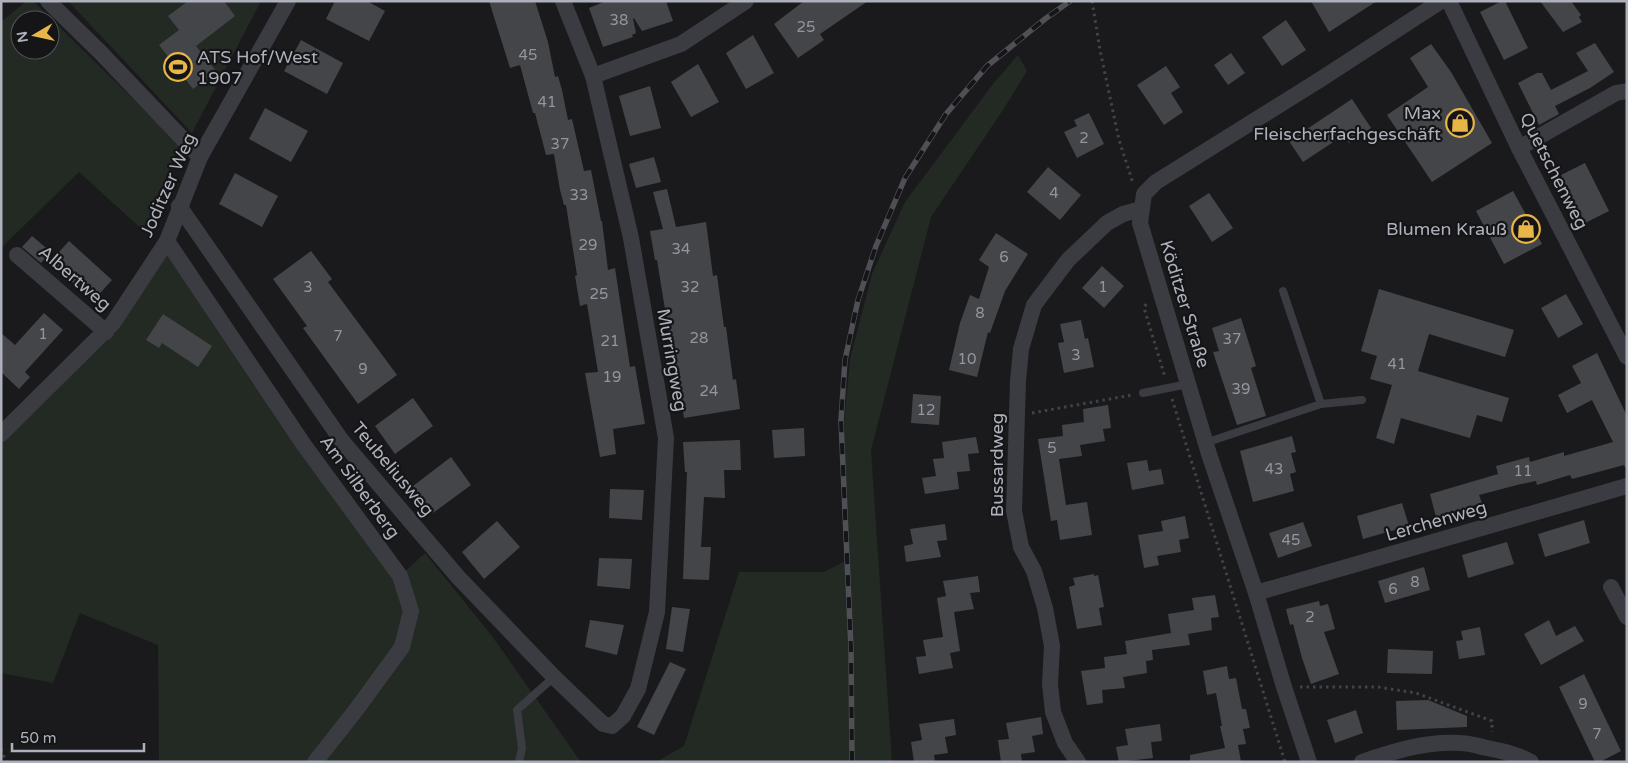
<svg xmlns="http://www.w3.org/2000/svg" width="1628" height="763" font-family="'Varela Round',sans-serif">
<rect width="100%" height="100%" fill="#1a1a1c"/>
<!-- green -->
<g fill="#222a23" fill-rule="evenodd">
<path d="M23,1H33L179,144L145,232L79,172L1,248V22L24,3ZM20,20H50V50H20Z"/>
<polygon points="68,1 261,1 192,133"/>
<polygon points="1018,55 1027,71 1003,110 931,217 871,450 892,762 656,762 684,746 739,572 824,572 847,560 844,423 850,359 872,274 905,202 993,84"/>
<polygon points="167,241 401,575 425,553 492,636 581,762 159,762 158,645 80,613 53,683 1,673 1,434 106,332"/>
</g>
<!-- building -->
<g fill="#444549">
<polygon points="188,1 224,1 235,16 196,46 216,71 193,89 159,45 179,30 168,16"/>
<polygon points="335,1 367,1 385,11 369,41 326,19"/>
<polygon points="489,1 535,1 548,42 555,77 558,76 562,90 568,120 572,119 584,171 591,170 601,221 602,221 608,270 615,268 630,367 635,366 645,424 613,429 616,454 600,457 585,373 598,372 587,304 580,306 575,276 577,275 566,205 564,205 560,190 554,154 546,155 535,113 533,113 520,65 510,68"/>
<polygon points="606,1 666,1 673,21 642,31 634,18 633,19 636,33 632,35 633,37 603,47 589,8"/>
<polygon points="804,1 868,1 820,34 824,40 798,58 774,24"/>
<polygon points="1311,1 1377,1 1329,32"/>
<polygon points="1502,1 1505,1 1528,48 1504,60 1480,12"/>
<polygon points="1540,1 1571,1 1581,15 1579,17 1582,22 1563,32"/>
<polygon points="1286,20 1306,50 1282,66 1262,37"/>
<polygon points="753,35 774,73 746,89 726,53"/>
<polygon points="301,40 343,63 327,94 284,71"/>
<polygon points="1595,43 1614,72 1590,88 1555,106 1559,114 1539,125 1518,83 1537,73 1542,73 1551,90 1588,71 1576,53"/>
<polygon points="1431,44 1451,72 1492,143 1432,182 1387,115 1428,87 1410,58"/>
<polygon points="1231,53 1245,73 1228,85 1214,65"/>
<polygon points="698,64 719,102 691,117 671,82"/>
<polygon points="1166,66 1180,87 1171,93 1183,112 1164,125 1137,85"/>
<polygon points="650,86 661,128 630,136 619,96"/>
<polygon points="1352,99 1371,128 1349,143 1344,135 1303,162 1289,141"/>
<polygon points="265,108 308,131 291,162 249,139"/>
<polygon points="1089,113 1104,144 1077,158 1064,132 1077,126 1074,120"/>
<polygon points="654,157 661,182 636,188 629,164"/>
<polygon points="1585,163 1609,211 1585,223 1561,175"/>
<polygon points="1048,167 1081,195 1060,220 1027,192"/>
<polygon points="235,173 278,196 262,227 219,204"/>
<polygon points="667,189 676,227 706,222 713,276 717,275 724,327 726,327 728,342 733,380 736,379 740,409 684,418 676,364 674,365 657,260 655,260 650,231 663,229 653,192"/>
<polygon points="1513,191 1542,244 1504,264 1476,211"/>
<polygon points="1209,193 1233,228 1212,242 1189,206"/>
<polygon points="996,233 1028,254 1005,291 990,333 988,332 977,377 949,370 960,323 970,295 979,299 989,267 979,260"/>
<polygon points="32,236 51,252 41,263 22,247"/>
<polygon points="69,241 112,280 93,301 50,262"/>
<polygon points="311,251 332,279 328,282 397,375 358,404 303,328 307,326 273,279"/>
<polygon points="1102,266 1124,286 1104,308 1082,288"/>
<polygon points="1379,289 1514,330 1505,357 1429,334 1418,371 1509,398 1502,422 1477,415 1470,438 1401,418 1394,444 1376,438 1392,385 1370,379 1377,356 1361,351"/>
<polygon points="1566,294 1583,324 1558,338 1541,308"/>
<polygon points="44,313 63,330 25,372 30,377 19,389 1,372 1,333 15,345"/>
<polygon points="163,314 212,346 198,367 162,343 159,348 146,340"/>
<polygon points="1241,318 1256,366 1251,368 1266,416 1237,425 1213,352 1219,351 1212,328"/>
<polygon points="1081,320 1085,339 1088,338 1094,367 1064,373 1058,343 1064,342 1060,324"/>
<polygon points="1597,353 1627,416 1627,470 1624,465 1572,479 1570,475 1537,485 1536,481 1517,485 1479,495 1482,503 1436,517 1430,494 1498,474 1496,466 1529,457 1530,462 1564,452 1564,456 1613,442 1592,400 1567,413 1558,395 1581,383 1572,366"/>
<polygon points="913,394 941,396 939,425 911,423"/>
<polygon points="413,398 433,426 395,454 375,426"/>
<polygon points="1108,405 1111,428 1103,429 1105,441 1080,445 1082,456 1059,459 1066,505 1087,502 1092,535 1060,540 1057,520 1051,521 1038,439 1063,436 1062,425 1084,422 1083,409"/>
<polygon points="804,428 805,456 774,458 772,430"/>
<polygon points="1292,436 1296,452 1291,453 1296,472 1290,474 1294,491 1253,502 1240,451"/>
<polygon points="976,437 979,453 968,454 970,471 957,472 959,489 925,494 922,478 936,476 933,459 944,458 942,442"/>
<polygon points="740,440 741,470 724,470 725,498 704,497 701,547 711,547 709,580 683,579 687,472 685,472 683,442"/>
<polygon points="451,457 471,485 433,513 413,486"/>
<polygon points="1147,460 1149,471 1161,469 1164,484 1132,490 1127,463"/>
<polygon points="610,489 644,490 642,520 609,518"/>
<polygon points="1402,503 1409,526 1363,539 1357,516"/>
<polygon points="1185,516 1189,538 1179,540 1181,552 1157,556 1159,565 1144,568 1138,535 1163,531 1161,521"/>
<polygon points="1584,520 1590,543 1545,557 1538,534"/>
<polygon points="497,521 520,547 484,579 462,552"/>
<polygon points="1303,522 1312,546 1278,558 1269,533"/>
<polygon points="945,524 947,540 937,541 941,557 906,562 904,546 913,544 910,529"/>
<polygon points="1507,542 1514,564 1468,578 1462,555"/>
<polygon points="599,558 632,559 630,589 597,586"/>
<polygon points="1424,567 1430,590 1385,603 1378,581"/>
<polygon points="1094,574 1094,576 1098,575 1104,607 1099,608 1102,625 1077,629 1069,587 1075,585 1073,578"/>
<polygon points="978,576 980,592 970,593 974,609 954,612 960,651 950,653 953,668 919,674 916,657 926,656 923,640 943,637 937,598 946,596 943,581"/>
<polygon points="1215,595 1219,617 1211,618 1212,630 1188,634 1190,645 1152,650 1153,660 1146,661 1147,673 1123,677 1125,688 1102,690 1103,703 1087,705 1081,671 1105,668 1104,657 1127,654 1125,641 1171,633 1168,614 1194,610 1192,598"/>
<polygon points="1319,601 1320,606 1328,604 1335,629 1324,632 1339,674 1311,684 1302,658 1293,624 1290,625 1286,609"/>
<polygon points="672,607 690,609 683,652 666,649"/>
<polygon points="590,620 624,625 617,655 585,647"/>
<polygon points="1549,620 1556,636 1575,626 1584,641 1541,665 1524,634"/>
<polygon points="1480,627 1485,655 1459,659 1456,641 1463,640 1461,631"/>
<polygon points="1388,649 1433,651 1432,674 1387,673"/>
<polygon points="670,662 686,669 654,735 637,727"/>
<polygon points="1227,666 1229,679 1236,678 1242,709 1246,709 1250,728 1243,729 1246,744 1238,745 1241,762 1190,762 1190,755 1225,748 1220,726 1222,726 1216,693 1207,695 1203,671"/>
<polygon points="1584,674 1621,751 1600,762 1595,762 1559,687"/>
<polygon points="1428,700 1467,716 1467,727 1397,730 1396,701"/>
<polygon points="1356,710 1363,733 1335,743 1327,720"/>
<polygon points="1041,717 1043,734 1032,736 1035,752 1021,754 1022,762 1001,762 998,740 1009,739 1006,723"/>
<polygon points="954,719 956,735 945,737 948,753 934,755 935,762 914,762 911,742 922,740 919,724"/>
<polygon points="1160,724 1162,741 1151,742 1153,758 1119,762 1116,747 1128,745 1125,729"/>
</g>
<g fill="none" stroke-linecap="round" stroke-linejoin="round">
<!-- path -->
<g stroke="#414348" stroke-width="3" stroke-dasharray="2.5 4" stroke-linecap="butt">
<polyline points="1092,1 1100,50 1119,140 1133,183"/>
<polyline points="1146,304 1144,308 1165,377"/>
<polyline points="1172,399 1285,762"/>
<polyline points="1032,413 1132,395"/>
<polyline points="1300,687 1378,687 1416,693 1492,721 1492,732"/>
<polyline points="1,749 6,762"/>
</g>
<!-- service -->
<g stroke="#3b3c41" stroke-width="8">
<polyline points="1143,393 1188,384"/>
<polyline points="1321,404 1362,400"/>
<polyline points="1205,443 1321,404 1283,291"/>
<polyline points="519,762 522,748 517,710 554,677"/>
</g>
<!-- minor -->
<g stroke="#3b3c41" stroke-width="16">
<polyline points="48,1 101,53 200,157"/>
<polyline points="1449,1 1519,148 1627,357"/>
<polyline points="593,76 681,44 746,1"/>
<polyline points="1519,148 1616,93 1627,91"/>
<polyline points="179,206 342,441 458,577 554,677 603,724 612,726 623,716 638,689 657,612 666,438 631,238 593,76 563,1"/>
<polyline points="167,241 304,445 400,576 411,611 402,647 356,710 315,762"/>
<polyline points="17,255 106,332"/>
<polyline points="1,434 113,323 167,241 200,157 288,1"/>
<polyline points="1611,587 1627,617"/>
<polyline points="1256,593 1627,486"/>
<polyline points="1078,762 1065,743 1053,712 1050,684 1052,646 1045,608 1034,571 1021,547 1014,511 1018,381 1021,349 1034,305 1068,260 1107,223 1123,214 1141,209"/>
<polyline points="1309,762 1284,687 1256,593 1209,454 1140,223 1144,194 1156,182 1321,79 1441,1"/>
<path d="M1362,762C1394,751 1426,741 1460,743C1469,743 1478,746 1487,748C1502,751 1517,754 1531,762"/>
</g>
<defs>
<polyline id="rail" points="852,762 851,649 841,421 845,360 858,300 876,246 905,178 946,114 987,66 1045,19 1070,1"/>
</defs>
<!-- rail casing -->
<use href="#rail" stroke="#4e5056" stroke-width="5.5"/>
<!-- rail -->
<use href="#rail" stroke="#151517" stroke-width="4" stroke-dasharray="11" stroke-linecap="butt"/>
</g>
<!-- icons -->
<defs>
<symbol id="stadium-ring" viewBox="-11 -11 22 22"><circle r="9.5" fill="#151517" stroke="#e8b647" stroke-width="1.5"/><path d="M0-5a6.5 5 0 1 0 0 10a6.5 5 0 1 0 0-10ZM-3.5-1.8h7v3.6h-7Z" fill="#e8b647"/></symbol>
<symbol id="shop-ring" viewBox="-11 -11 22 22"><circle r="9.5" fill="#151517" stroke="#e8b647" stroke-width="1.5"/><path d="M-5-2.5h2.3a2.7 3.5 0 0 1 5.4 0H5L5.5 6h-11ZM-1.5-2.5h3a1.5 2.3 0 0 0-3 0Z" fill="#e8b647"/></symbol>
</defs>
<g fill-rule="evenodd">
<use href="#stadium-ring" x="162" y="51" width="32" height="32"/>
<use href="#shop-ring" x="1444" y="107" width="32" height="32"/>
<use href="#shop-ring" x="1510" y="213" width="32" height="32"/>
</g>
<g text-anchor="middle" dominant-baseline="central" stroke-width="4.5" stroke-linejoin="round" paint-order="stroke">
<!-- number labels -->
<g font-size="15" fill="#93969e">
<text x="619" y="20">38</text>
<text x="806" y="27">25</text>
<text x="528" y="55">45</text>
<text x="547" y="102">41</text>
<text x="1084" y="138">2</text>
<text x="560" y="144">37</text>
<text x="1054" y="193">4</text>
<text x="579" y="195">33</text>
<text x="588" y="245">29</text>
<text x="681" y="249">34</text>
<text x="1004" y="257">6</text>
<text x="308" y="287">3</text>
<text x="690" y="287">32</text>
<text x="1103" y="287">1</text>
<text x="599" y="294">25</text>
<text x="980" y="313">8</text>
<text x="43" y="334">1</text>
<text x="338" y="336">7</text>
<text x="699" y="338">28</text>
<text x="1232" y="339">37</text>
<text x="610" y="341">21</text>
<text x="1076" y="355">3</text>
<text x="967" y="359">10</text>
<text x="1397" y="364">41</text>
<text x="363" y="369">9</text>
<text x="612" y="377">19</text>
<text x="1241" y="389">39</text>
<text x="709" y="391">24</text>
<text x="926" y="410">12</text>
<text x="1052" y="448">5</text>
<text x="1274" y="469">43</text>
<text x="1523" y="471">11</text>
<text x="1291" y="540">45</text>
<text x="1415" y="582">8</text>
<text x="1393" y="589">6</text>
<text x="1310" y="617">2</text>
<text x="1583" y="704">9</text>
<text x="1597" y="734">7</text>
</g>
<!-- poi labels -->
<g font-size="18" fill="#adb1bb" stroke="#151517" text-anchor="end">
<text x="197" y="57" text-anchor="start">ATS Hof/West<tspan x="197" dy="21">1907</tspan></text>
<text x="1441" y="113">Max<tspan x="1441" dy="21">Fleischerfachgeschäft</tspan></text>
<text x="1507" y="229">Blumen Krauß</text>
</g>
<!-- street labels -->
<g font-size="18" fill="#adb1bb" stroke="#151517">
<text transform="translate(1554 171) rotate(63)">Quetschenweg</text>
<text transform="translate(168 185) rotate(-66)">Joditzer Weg</text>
<text transform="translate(75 278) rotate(41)">Albertweg</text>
<text transform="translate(1185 304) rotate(73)">Köditzer Straße</text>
<text transform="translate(672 360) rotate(80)">Murringweg</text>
<text transform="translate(997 465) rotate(-90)">Bussardweg</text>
<text transform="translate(393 469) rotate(50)">Teubeliusweg</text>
<text transform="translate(360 487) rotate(54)">Am Silberberg</text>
<text transform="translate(1436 521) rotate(-16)">Lerchenweg</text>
</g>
</g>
<!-- border -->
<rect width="1628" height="763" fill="none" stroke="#adb1bb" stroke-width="5"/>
<!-- north arrow -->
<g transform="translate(35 35) rotate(261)"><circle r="24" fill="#151517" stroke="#525359"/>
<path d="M0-4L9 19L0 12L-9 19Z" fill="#e8b647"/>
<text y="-8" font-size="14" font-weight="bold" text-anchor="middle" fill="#adb1bb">N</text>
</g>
<!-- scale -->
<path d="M12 743v8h132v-8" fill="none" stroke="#adb1bb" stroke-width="2.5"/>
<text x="20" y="743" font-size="15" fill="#adb1bb" stroke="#151517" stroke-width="4" paint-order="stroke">50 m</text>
</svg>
